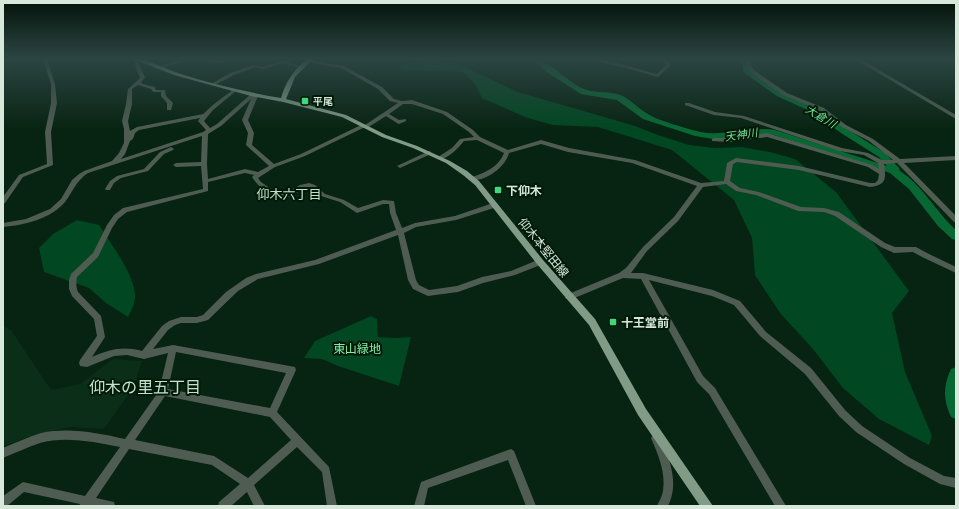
<svg xmlns="http://www.w3.org/2000/svg" width="959" height="509" font-family="Barlow,'Noto Sans JP',sans-serif">
<rect width="100%" height="100%" fill="#072311"/>
<!-- built -->
<polygon fill="#0a2e18" points="3,326 11,330 51,390 80,384 113,359 142,361 133,388 104,429 70,427 34,435 3,446"/>
<!-- green -->
<g fill="#014721">
<polygon points="425,60 440,60 463,66 518,92 635,126 658,135 689,145 715,148 742,147 770,152 795,159 836,192 909,291 892,313 905,372 932,436 929,445 879,419 843,388 813,349 780,313 755,275 752,238 734,200 672,150 598,127 553,125 525,117 482,98 475,84 463,72 403,70 398,65"/>
<path d="M77,220L99,225C111,244 132,271 135,293C136,301 132,310 128,317L106,303L89,288L44,272L39,248L53,234Z"/>
<polygon points="371,316 377,319 378,337 395,338 411,337 399,386 338,366 322,359 304,358 315,341"/>
</g>
<g fill="none" stroke-linecap="round" stroke-linejoin="round">
<!-- river -->
<g fill="#086834" fill-rule="evenodd">
<path d="M532,59C550,59 569,85 587,90C599,93 612,91 623,96C632,101 639,109 648,114C656,120 689,129 700,132C725,137 750,126 775,130L887,166L879,157L841,133L814,113L777,96L743,72V65L738,59H746L751,65L750,69L783,92L820,109L847,129L885,153L899,168L900,171C923,186 936,212 956,230V240L952,239L938,226L909,189L890,173L774,135L763,134L719,140L695,136L643,119L617,100L581,94L548,73Z"/>
<path d="M956,367V419L951,417C943,400 943,386 951,369Z"/>
</g>
<!-- minor -->
<g fill="#4f5c52" fill-rule="evenodd">
<polygon points="43,59 47,59 55,84 57,103 51,132 53,165 23,177 5,203 3,204 3,197 19,175 47,164 45,132 51,103 51,84"/>
<path d="M134,59H141L138,61C140,67 143,72 145,78L141,82L143,84L155,87L156,90H165L166,96L173,103L171,110H167V103L161,96V92H153L151,89L138,85L132,89V104L128,121L130,131L137,127L203,114L214,104L234,89H236V91L213,110L204,121L210,128L217,124L251,94L257,95L258,96L248,120L254,133L252,145L274,164L301,154L361,125H365L398,103L390,101L378,89L341,68L306,62V61L308,60L344,66L382,87L394,99L402,101L412,100L447,112L473,130L480,137L508,150L541,140L569,148L635,160L701,183L724,181L727,163L736,158L799,166L870,183H875L878,180L879,174L868,167L767,137L729,142L712,141V139L714,138H729L767,133L872,165L879,169L878,163L864,155L839,151L741,118L714,115L685,105V103H689L715,112L744,116L842,148L868,153L882,160H893L869,141L842,127L820,110L783,95L754,75L748,68L746,59H750L752,68L758,73L787,93L824,108L846,125L873,139L900,159L956,156V160L904,163L956,216V222H954L897,163L884,164C886,178 887,185 870,187L799,170L737,162L733,164L730,181L740,188L759,192L801,207L824,208L839,212L885,243L895,247H916L927,253L956,267V273L922,257L913,252L894,253L881,247L835,216L824,212L798,211L756,195L736,191L726,184L703,187L678,221L647,251L631,273H643L713,290L740,301L766,332L811,368L845,410L862,426L910,458L944,476L956,478V488L940,484L904,464L856,432L839,416L805,374L760,336L734,305L712,296L649,280L703,376L715,388L786,506H775L709,394L697,382L641,279L623,278L572,299H566L565,297L566,295L619,273L626,268L643,247L674,217L697,186L632,163L568,152L541,144L509,153C505,168 485,182 470,180L469,179L470,178C484,173 498,168 504,153L477,140L464,141C458,148 448,160 438,159V157L452,148L460,139L474,137L469,132L443,114L412,104H403L389,114L399,120L406,119V121L399,124L397,123L386,116L367,128H363L305,156L275,167L258,178L261,182L277,193H286L300,185L309,183L315,185L325,194L344,200L358,208L383,200L394,201L396,213L402,228L415,223L455,216L493,203H497L498,205L497,207L456,220L416,227L404,233L416,280L419,285L429,290L457,286L482,277L511,271L540,259L544,262L543,264L515,275L483,283L458,292L428,296L413,289L408,280L398,235L319,264L258,279L238,291L208,320L197,323H181L175,325L168,330L153,349L173,345L295,367L296,370L277,412L329,467L337,506H327L322,472L297,447L254,485L265,506H254L247,492L231,506H218L219,502L240,484L212,465L129,449L96,498L114,502L115,506H79L80,504L24,492L7,506H3V496L23,482L85,496L120,447C95,442 65,436 40,443C28,447 15,453 3,458V448C15,443 28,437 41,433C69,427 98,433 125,439L159,391L168,353L144,359L127,355L114,356L87,367L80,366L79,363L80,360L97,336L94,319L72,296L69,289V280L71,274L93,253L107,225L114,215L123,208L203,189L201,166L176,167L173,165L176,163L201,162L202,136L88,173C75,182 74,190 65,202C51,219 24,225 3,227V223L26,219L50,209L61,199L72,180L79,174L84,171L112,161L119,153L124,143V129L122,121L126,104L128,89L140,78L136,68ZM251,99L242,120L248,133L246,145L269,166L258,172L245,169L208,179L207,164L208,134L221,126ZM200,118L198,121L206,130L203,132L121,159L125,154L130,141L133,139L135,133L139,130ZM245,173L254,175L252,177C259,188 275,202 289,197C296,194 301,189 309,187L321,196L340,202L357,213L383,204H389L390,213L396,230L315,260L256,274L246,278L226,292L203,315L197,317H181L169,321L162,326L142,351C122,346 111,349 92,357L105,337L101,316L78,292C76,288 76,282 77,277L98,257L112,228L118,219L127,212L208,191V182ZM176,352L286,373L270,408L168,389ZM165,396L270,417L291,440L248,478L214,456L135,440Z"/>
<polygon points="184,59 191,59 157,69 155,68"/>
<path d="M200,59L226,60L228,61C221,64 207,62 200,59Z"/>
<path d="M587,59C610,59 634,68 657,74L666,65L661,59H666L671,65L658,77L626,68Z"/>
<polygon points="855,59 860,59 956,115 956,119"/>
<polygon points="283,61 302,67 300,68 283,63 263,69 256,67 234,75 215,85 211,84 230,73 254,65 263,67"/>
<polygon points="171,147 174,149 173,150 164,154 148,171 121,178 114,183 110,190 106,190 105,189 110,181 117,176 144,169 160,152"/>
<polygon points="429,151 431,152 431,154 402,167 400,168 397,166"/>
<path d="M656,433L659,435C669,457 680,483 668,506H657C659,501 662,497 663,491C666,473 658,454 651,438L653,435Z"/>
<polygon points="511,449 514,451 536,506 526,506 508,460 428,488 424,506 414,506 421,482"/>
</g>
<!-- major -->
<path fill="#819b87" fill-rule="evenodd" d="M133,59C149,59 163,68 178,73C211,84 246,92 281,98C286,81 294,70 307,59H313L295,77L286,99L346,115L386,135L417,146L450,161L467,171L479,181L543,260L595,319L646,409L713,506H700L638,415L589,325L537,264L475,185L463,175L446,163L413,148L382,137L342,117L283,102L251,96L174,75Z"/>
</g>
<!-- sky -->
<linearGradient id="sky" x2="0" y2="1"><stop stop-color="#041309"/><stop offset="0.45" stop-color="#2b4543"/><stop offset="1" stop-color="#2b4543" stop-opacity="0"/></linearGradient>
<rect width="959" height="130" fill="url(#sky)"/>
<!-- markers -->
<g fill="#42d77b" stroke="#001908" stroke-width="1.5">
<rect x="301" y="97" width="8" height="8" rx="2"/>
<rect x="494" y="186" width="8" height="8" rx="2"/>
<rect x="609" y="318" width="8" height="8" rx="2"/>
</g>
<g text-anchor="middle" dominant-baseline="central" stroke-width="4" stroke-linejoin="round" paint-order="stroke">
<!-- far-poi labels -->
<g font-size="10" font-weight="bold" fill="#d7e8db" stroke="#001908" text-anchor="start">
<text x="313" y="101">平尾</text>
</g>
<!-- far-water labels -->
<g font-size="11" font-style="italic" fill="#74e095" stroke="#001908">
<text transform="translate(821 116) rotate(31)">大倉川</text>
<text transform="translate(741 134) rotate(-8)">天神川</text>
</g>
<!-- poi labels -->
<g font-size="12" font-weight="bold" fill="#d7e8db" stroke="#001908" text-anchor="start">
<text x="506" y="190">下仰木</text>
<text x="621" y="322">十王堂前</text>
</g>
<!-- street labels -->
<g font-size="12" fill="#d7e8db" stroke="#001908">
<text transform="translate(544 247) rotate(51)">仰木本堅田線</text>
</g>
<!-- park labels -->
<g font-size="12" fill="#83efa3" stroke="#001908">
<text x="357" y="348">東山緑地</text>
</g>
<!-- neighbourhood labels -->
<g font-size="13" fill="#c1e2c9" stroke="#001908">
<text x="289" y="194">仰木六丁目</text>
</g>
<!-- near-neighbourhood labels -->
<g font-size="16" fill="#c1e2c9" stroke="#001908">
<text x="145" y="386">仰木の里五丁目</text>
</g>
</g>
<!-- border -->
<rect width="959" height="509" fill="none" stroke="#d7e8db" stroke-width="8"/>
</svg>
